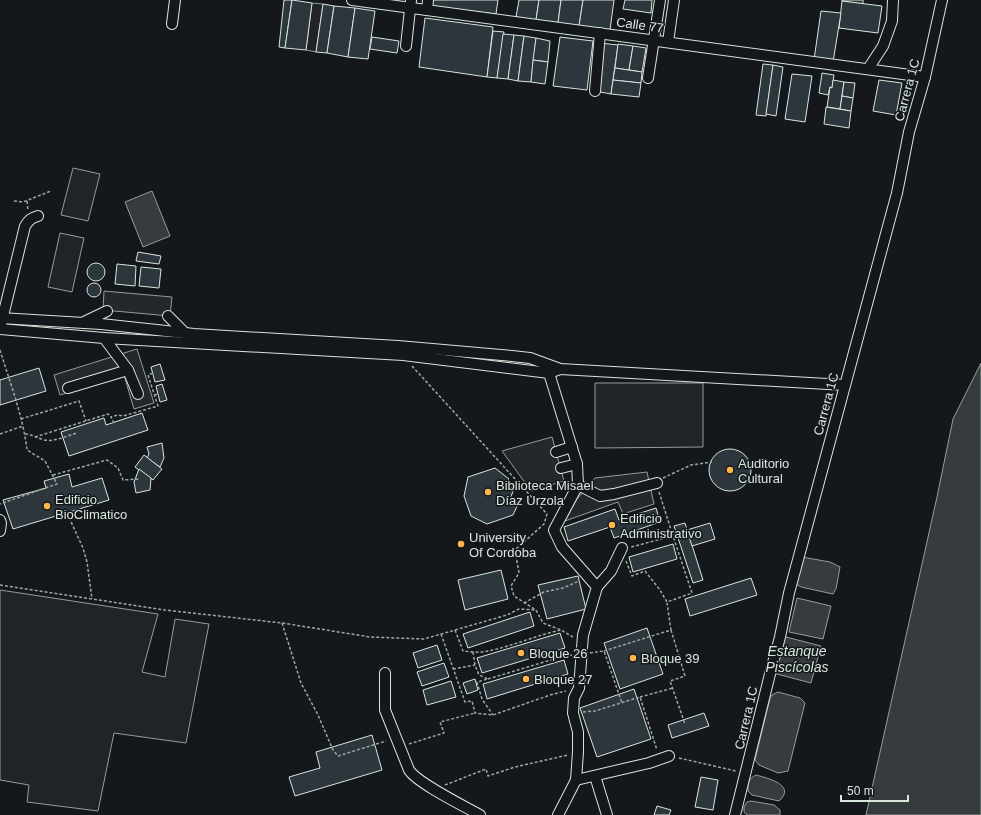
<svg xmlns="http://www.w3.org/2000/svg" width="981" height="815" font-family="Arial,sans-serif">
<rect width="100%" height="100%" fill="#14181c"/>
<!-- green -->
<g fill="#202428" stroke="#939e99">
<polygon points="312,3 323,4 316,52 306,50"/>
<polygon points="73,168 100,174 88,221 61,215"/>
<polygon points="60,233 84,238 72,292 48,287"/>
<polygon points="595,383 703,383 703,447 595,448"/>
<polygon points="0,590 158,614 142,672 165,677 175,619 209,624 186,743 114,733 98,811 27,802 29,785 0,780"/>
</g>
<!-- parking -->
<g fill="#24282b" stroke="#939e99">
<polygon points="104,291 172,297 170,316 103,310"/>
<polygon points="137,349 154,403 134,409 124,375 60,395 54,375"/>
<polygon points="552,437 564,481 531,491 502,451"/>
<polygon points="647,472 654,504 623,514 618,502 565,521 577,499 595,478"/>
</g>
<!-- water -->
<g fill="#363b3e" stroke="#939e99">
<polygon points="152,191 170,236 143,247 125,202"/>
<polygon points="981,363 981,815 866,815 937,497 953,419"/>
<polygon points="802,557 830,562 840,567 836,589 833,594 801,587 796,584"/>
<polygon points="797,598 831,606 823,639 789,632"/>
<polygon points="782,636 821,646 811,683 773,673"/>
<polygon points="778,692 800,698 805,703 788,771 778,773 759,765 755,760 770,698 772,695"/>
<path d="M756,775C767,778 797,785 779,801L752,795L748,791C748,783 748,779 756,775Z"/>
<polygon points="751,801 774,805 780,810 780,815 747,815 744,812 744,807 747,802"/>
</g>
<!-- building -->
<g fill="#2c363c" stroke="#d8e6dc">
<polygon points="284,0 292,0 285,48 279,47"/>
<polygon points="292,0 312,3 306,50 285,48"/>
<polygon points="431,0 498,0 496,14 430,6"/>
<polygon points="519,0 539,0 536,20 516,17"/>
<polygon points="539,0 561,0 558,23 536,20"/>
<polygon points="561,0 583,0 579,26 558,23"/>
<polygon points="583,0 614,0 610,30 579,26"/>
<polygon points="625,0 652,0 651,13 623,9"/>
<polygon points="842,0 863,0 863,4 842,1"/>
<polygon points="842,1 882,6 878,33 839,28"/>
<polygon points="323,4 334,6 327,53 316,52"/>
<polygon points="334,6 355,8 348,57 327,53"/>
<polygon points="355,8 375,11 368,59 348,57"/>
<polygon points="821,11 841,13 833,62 814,60"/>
<polygon points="425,18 493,27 487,77 419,67"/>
<polygon points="493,31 504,32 497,78 487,77"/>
<polygon points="503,34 514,35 508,79 497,78"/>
<polygon points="514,35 524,36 518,81 508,79"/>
<polygon points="524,36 536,38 531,82 518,81"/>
<polygon points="372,37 399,41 397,53 370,49"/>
<polygon points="560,37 593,41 587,90 553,86"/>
<polygon points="536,38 550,41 548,62 533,60"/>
<polygon points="600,43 618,45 611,94 595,91"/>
<polygon points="618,44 633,46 629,70 615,68"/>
<polygon points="633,46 646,48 642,72 629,70"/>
<polygon points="533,60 548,62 545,84 531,82"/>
<polygon points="763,64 773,65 766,116 756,115"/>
<polygon points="773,65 783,67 776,116 766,114"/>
<polygon points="615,68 642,72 641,83 613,80"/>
<polygon points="822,73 834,75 832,88 830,87 828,95 819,93"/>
<polygon points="792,74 812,76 805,122 785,119"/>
<polygon points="613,80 641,83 639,97 611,94"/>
<polygon points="833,80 844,82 840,109 827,107 830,87 832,88"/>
<polygon points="879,80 902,83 896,115 873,111"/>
<polygon points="844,82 855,83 853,98 842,96"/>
<polygon points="842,96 853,98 851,111 840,109"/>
<polygon points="826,107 851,111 849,128 824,124"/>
<polygon points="138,252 161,256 159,264 136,261"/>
<circle cx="96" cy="272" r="9"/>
<polygon points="117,264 136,266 135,286 115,284"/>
<polygon points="141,267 161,269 159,288 139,286"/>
<circle cx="94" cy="290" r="7"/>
<polygon points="160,364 165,380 155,382 151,367"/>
<polygon points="39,368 46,391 0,405 0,380"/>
<polygon points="162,384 167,400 160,402 156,386"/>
<polygon points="142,413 148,430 69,456 61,432 104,418 106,425"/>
<polygon points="162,443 164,458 160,467 147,458 149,454 147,447"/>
<circle cx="730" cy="470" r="21"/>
<polygon points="144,455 162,469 153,480 135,467"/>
<polygon points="495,468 509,479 505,483 514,489 510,499 519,502 513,515 487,524 471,516 464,496 468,477"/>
<polygon points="139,469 151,478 150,490 136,493 134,482"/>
<polygon points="69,474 72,487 102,478 109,500 13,529 3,500 46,488 44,481"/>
<polygon points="656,508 660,522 614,538 610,527 568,541 564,527 615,509 619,520"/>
<polygon points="685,523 703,580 693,583 674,526"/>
<polygon points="710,523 715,539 692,546 687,530"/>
<polygon points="673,544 677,559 633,572 629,557"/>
<polygon points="501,570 508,599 465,610 458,580"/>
<polygon points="578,576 586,609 547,619 538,585"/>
<polygon points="751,578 757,595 690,616 685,599"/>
<polygon points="530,612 534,626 468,648 463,634"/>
<polygon points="647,628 663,674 620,689 604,643"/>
<polygon points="560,633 565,648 482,673 477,658"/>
<polygon points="437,645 442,660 418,668 413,653"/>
<polygon points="564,660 568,674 487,699 483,684"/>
<polygon points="444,663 449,677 422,686 417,672"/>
<polygon points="475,679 478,690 467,694 463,683"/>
<polygon points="451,681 456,697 427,705 423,690"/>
<polygon points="634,689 651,739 597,757 580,708"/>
<polygon points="704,713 709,726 672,738 668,725"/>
<polygon points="372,735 382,770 295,796 289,777 320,768 316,752"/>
<polygon points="701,777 718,780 713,810 695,807"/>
<polygon points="657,806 671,810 669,815 654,815"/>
</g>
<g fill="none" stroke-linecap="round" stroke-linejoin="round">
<defs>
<g id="minor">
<polyline points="352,0 925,77"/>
<polyline points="427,10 428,0"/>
<polyline points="172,24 175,0"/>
<polyline points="668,42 674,0"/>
<polyline points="406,46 411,0"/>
<polyline points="868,69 883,46 892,21 893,0"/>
<polyline points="648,78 660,0"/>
<polyline points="595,91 600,33"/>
<polyline points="168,316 185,333"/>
<polyline points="0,318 101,324 194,334 398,346 512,356 530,358 560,369 845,385"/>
<polyline points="84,322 107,311"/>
<path d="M1,324L25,226C29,220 31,218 38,216"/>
<polyline points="0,329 104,338 403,355 549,373 560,369"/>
<polyline points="104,338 128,370 138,394"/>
<polyline points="546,368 549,373 577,464 578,485 554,530 562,547 597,587 583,635 579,688 574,698 573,713 578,732 578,752 576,780 558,815"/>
<polyline points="68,388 128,370"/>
<polyline points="556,452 572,447"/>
<polyline points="561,468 577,464"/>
<polyline points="578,485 600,496 614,494 657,483"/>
<polyline points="0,520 1,523 0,531"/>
<polyline points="597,587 611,571 622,548"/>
<path d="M385,673V710L409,770C417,783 464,806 480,815"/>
<polyline points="595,776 607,815"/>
<polyline points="576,780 649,763 669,756"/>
<polyline points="735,815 770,674 780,637 789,593 897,193 909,132 925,77 942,0"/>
</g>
</defs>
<!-- minor casing -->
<use href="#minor" stroke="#d8e6dc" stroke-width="12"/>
<!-- path -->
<g stroke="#9da8a2" stroke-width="1.5" stroke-dasharray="3 2" stroke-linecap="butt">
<polyline points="14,201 23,202 51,191"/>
<polyline points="27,201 28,211"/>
<path d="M0,350C10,383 23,416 27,450L45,461L57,484L0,504"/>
<polyline points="412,366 547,514 544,524 515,550 519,573 511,586 514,596 536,610 543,623 561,630 573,637"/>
<polyline points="154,395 158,394"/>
<polyline points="21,419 79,401 86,421"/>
<polyline points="114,423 111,417 118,415 123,416 158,406 148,375 153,373"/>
<polyline points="0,434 23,426"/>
<path d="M25,434C32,434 37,438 44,440C55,442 66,436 77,433"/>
<polyline points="35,437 108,414 111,417"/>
<polyline points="53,475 107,460 118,468 123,480 139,479"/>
<polyline points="663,478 691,465 712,462"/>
<polyline points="659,492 673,536"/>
<polyline points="67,513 83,548 87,562 92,599"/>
<polyline points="626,561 632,576 645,571 660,590 667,602 692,593 673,536 631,547"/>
<polyline points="0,585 165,610 282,623 370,637 424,639 507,615 519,609 536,610"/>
<polyline points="524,603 544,592 563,588 579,581"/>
<polyline points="282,623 301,683 318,715 333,750 338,756 386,741"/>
<path d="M455,630L463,651C471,652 480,653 488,651C513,646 537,635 561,630"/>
<polyline points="671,630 685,676 670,681 685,724"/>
<polyline points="441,634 465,702 472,701 475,713 493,715 550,695 566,691"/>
<polyline points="604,651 671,630 667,603"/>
<polyline points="473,652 475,665 479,675 488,679 477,682 482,699 493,715"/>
<polyline points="590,653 604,651 622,703"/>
<polyline points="453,669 475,665"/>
<polyline points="488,679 564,656 572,655"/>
<polyline points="640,697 673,688"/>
<polyline points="583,712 595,711 640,697 657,750"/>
<polyline points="409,744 444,733 440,722 475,713"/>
<polyline points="679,758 736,771"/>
<polyline points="445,785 486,769 488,776 515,767 568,755"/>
</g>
<!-- minor -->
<use href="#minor" stroke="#14181c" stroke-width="10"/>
</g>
<!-- markers -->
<g fill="#ffb74d" stroke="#14181c" stroke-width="1.5">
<circle cx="730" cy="470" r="4"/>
<circle cx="488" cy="492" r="4"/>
<circle cx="47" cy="506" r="4"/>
<circle cx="612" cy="525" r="4"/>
<circle cx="461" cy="544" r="4"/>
<circle cx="521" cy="653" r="4"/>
<circle cx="633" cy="658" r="4"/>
<circle cx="526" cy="679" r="4"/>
</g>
<g text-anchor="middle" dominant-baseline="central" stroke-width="3" stroke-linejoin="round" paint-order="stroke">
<!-- street labels -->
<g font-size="13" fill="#d8e6dc" stroke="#14181c">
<text transform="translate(640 25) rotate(8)">Calle 77</text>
<text transform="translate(907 90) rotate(-75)">Carrera 1C</text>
<text transform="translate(826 404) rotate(-75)">Carrera 1C</text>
<text transform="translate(746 718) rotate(-77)">Carrera 1C</text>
</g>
<!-- poi labels -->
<g font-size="13" fill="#d8e6dc" stroke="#14181c" text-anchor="start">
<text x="738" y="463">Auditorio<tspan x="738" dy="15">Cultural</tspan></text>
<text x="496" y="485">Biblioteca Misael<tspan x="496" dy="15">Díaz Urzola</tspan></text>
<text x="55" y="499">Edificio<tspan x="55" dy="15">BioClimatico</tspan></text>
<text x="620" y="518">Edificio<tspan x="620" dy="15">Administrativo</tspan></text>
<text x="469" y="537">University<tspan x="469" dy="15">Of Cordoba</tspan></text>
<text x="529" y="653">Bloque 26</text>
<text x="641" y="658">Bloque 39</text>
<text x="534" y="679">Bloque 27</text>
</g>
<!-- water labels -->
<g font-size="14" font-style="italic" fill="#d8e6dc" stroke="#14181c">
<text x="797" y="651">Estanque<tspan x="797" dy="16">Piscícolas</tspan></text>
</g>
</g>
<!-- scale -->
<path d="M841 795v6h67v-6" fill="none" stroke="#d8e6dc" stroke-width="2"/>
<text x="847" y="795" font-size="12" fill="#d8e6dc" stroke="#14181c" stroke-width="3" paint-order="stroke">50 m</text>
</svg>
